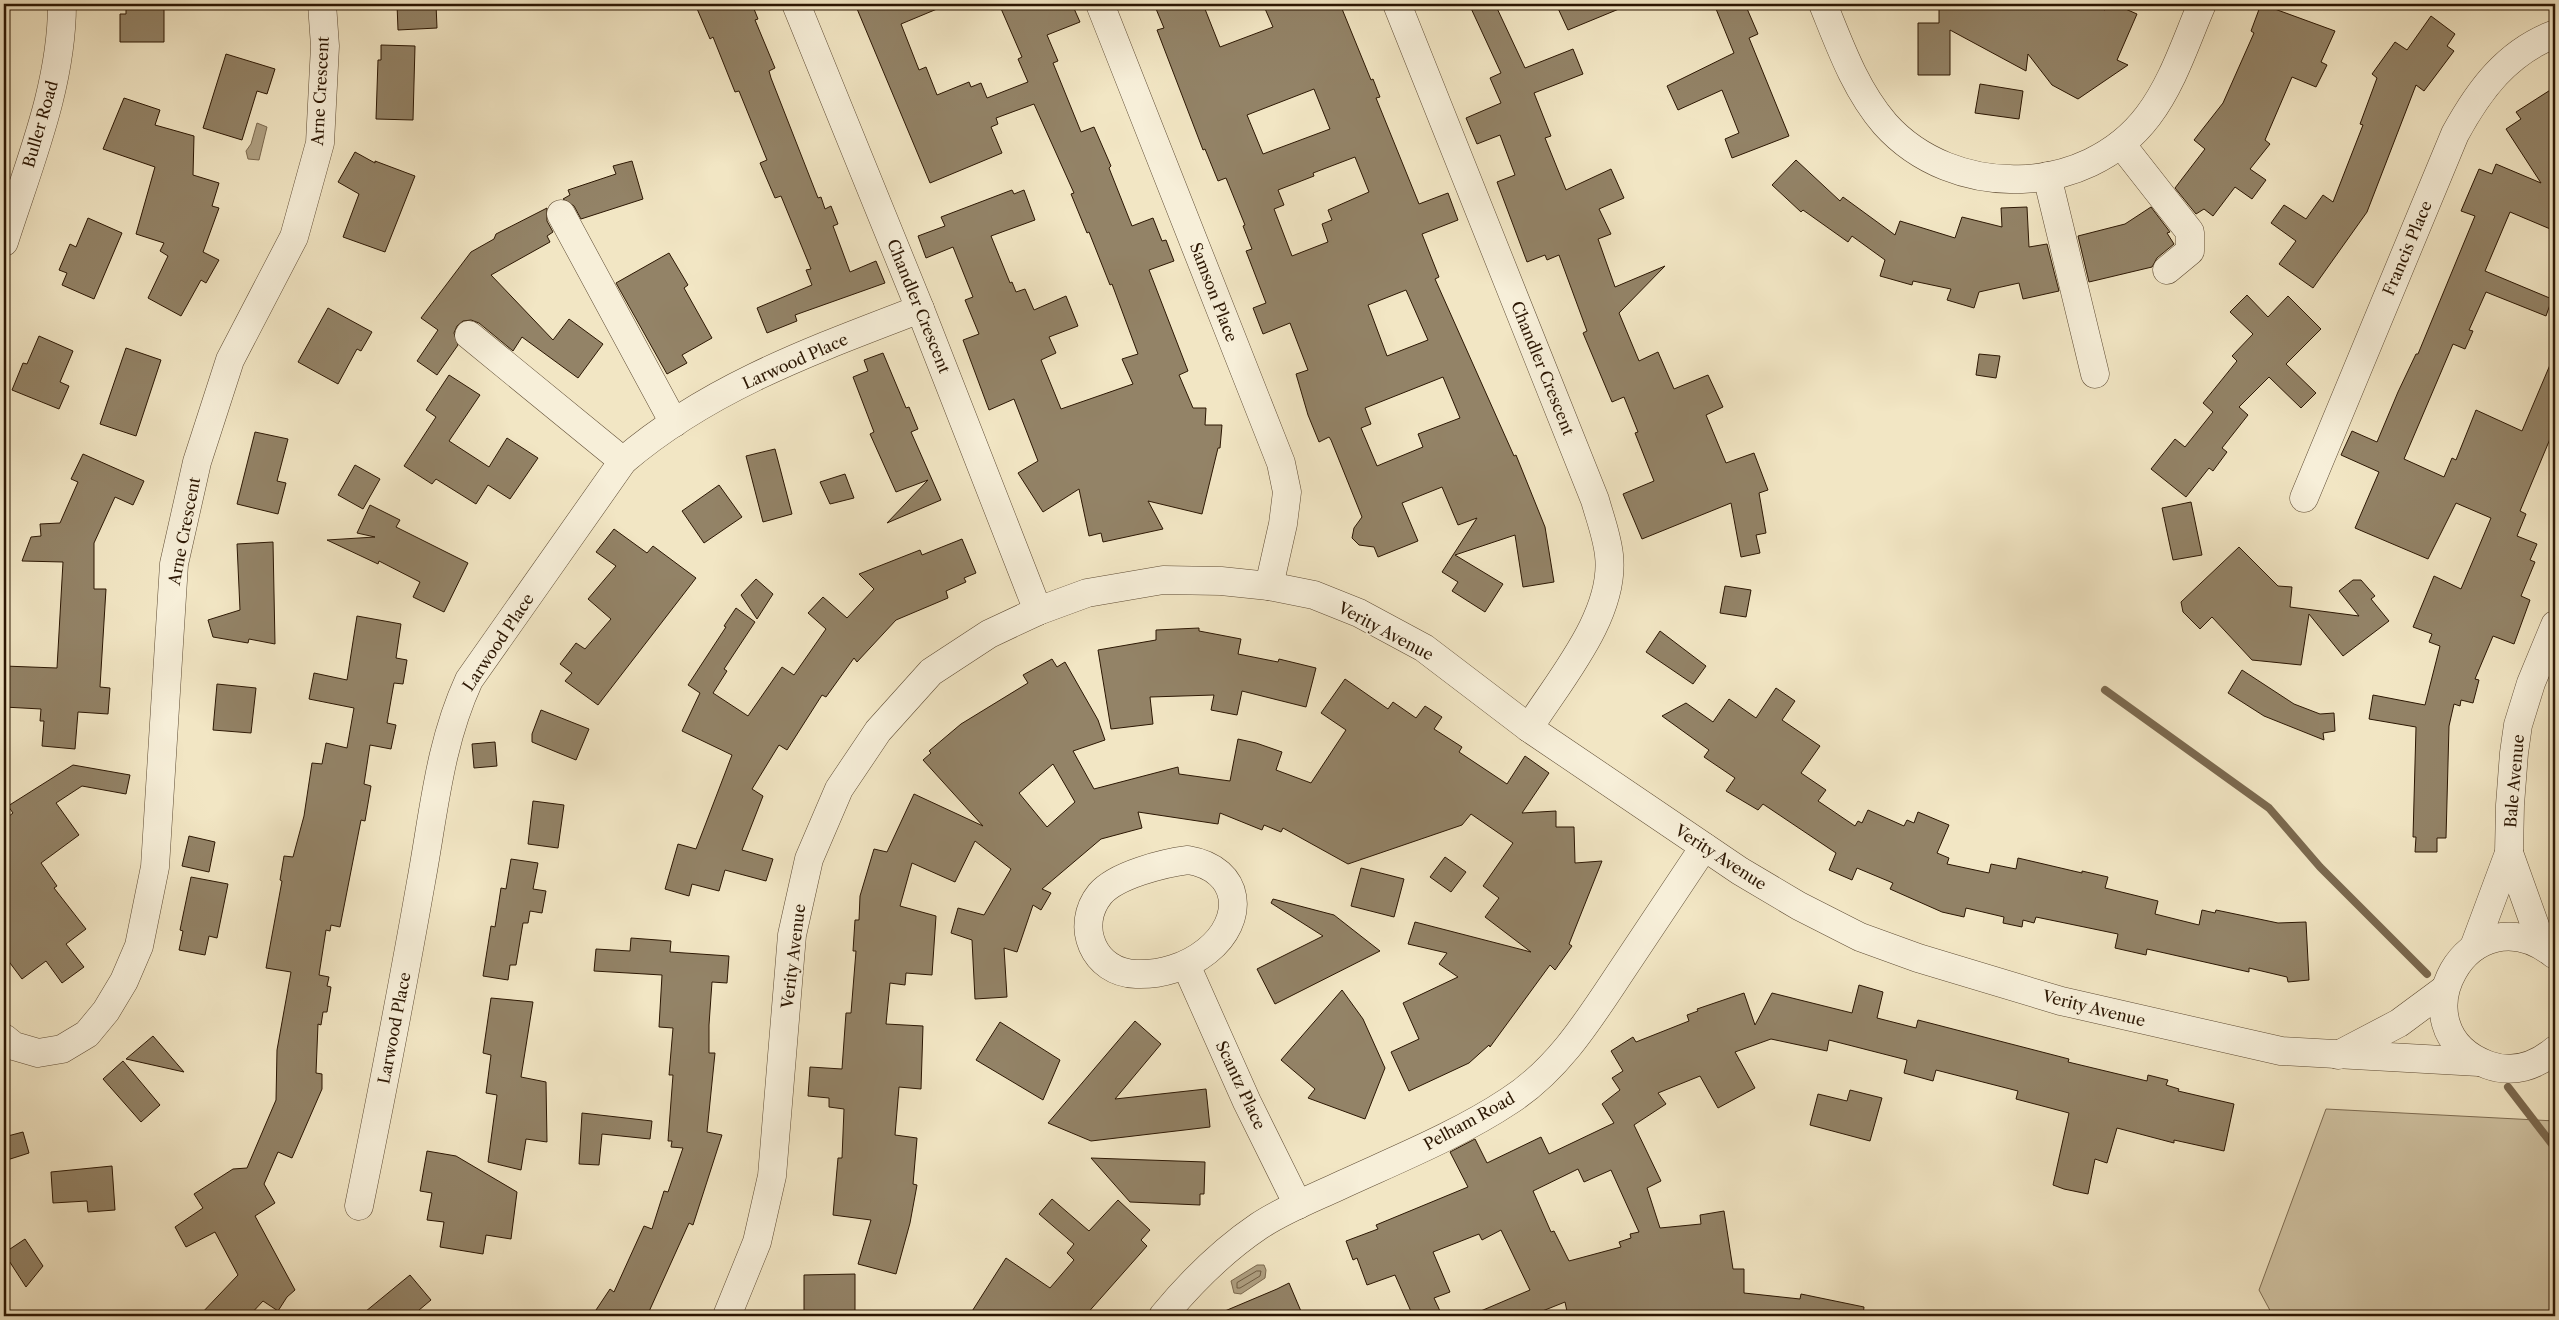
<svg xmlns="http://www.w3.org/2000/svg" width="2559" height="1320" font-family="'Libre Caslon Text',serif">
<rect width="100%" height="100%" fill="#f2e6c4"/>
<filter id="stains"><feTurbulence type="fractalNoise" baseFrequency=".004" numOctaves="4"/><feColorMatrix values="0 0 0 0 .2 0 0 0 0 .09 0 0 0 0 .02 0 0 0 .5 -.17"/></filter>
<radialGradient id="worn" r=".72"><stop offset=".6" stop-color="#630" stop-opacity="0"/><stop offset="1" stop-color="#630" stop-opacity=".3"/></radialGradient>
<!-- green -->
<polygon fill="#d0c3a3" stroke="#7e6d53" points="2326,1109 2555,1121 2555,1316 2273,1316 2259,1290"/>
<!-- water -->
<g fill="#afa082" stroke="#7b694f">
<polygon points="257,123 267,127 259,160 248,159 246,151 251,144"/>
<polygon points="1257,1265 1264,1265 1266,1270 1265,1278 1241,1294 1234,1293 1231,1281"/>
</g>
<g fill="none" stroke-linecap="round" stroke-linejoin="round">
<!-- shore -->
<polygon stroke="#6e5c42" stroke-width="1" points="1257,1271 1261,1271 1260,1276 1240,1288 1237,1288 1237,1283"/>
<!-- stream -->
<g stroke="#7b694f" stroke-width="8">
<polyline points="2105,690 2269,808 2320,867 2427,974"/>
<polyline points="2508,1087 2555,1148"/>
</g>
</g>
<!-- building -->
<g fill="#938367" stroke="#2c1703" fill-rule="evenodd">
<polygon points="126,4 164,4 164,42 120,42 120,14 126,14"/>
<polygon points="397,4 436,4 437,28 398,30"/>
<polygon points="695,4 752,4 758,19 755,20 775,68 769,71 771,78 818,198 821,197 825,209 831,206 838,224 833,226 850,272 876,261 885,283 795,315 797,321 767,333 757,308 812,285 806,270 811,269 781,196 775,198 760,163 767,160 739,91 735,92 713,37 710,39"/>
<polygon points="855,4 949,4 901,24 919,70 926,67 937,95 969,82 971,87 981,83 987,98 1028,82 1018,59 1022,57 999,4 1072,4 1080,22 1047,35 1058,61 1053,63 1081,132 1094,127 1111,166 1109,168 1132,226 1153,218 1162,241 1166,240 1174,261 1149,270 1188,371 1179,375 1193,408 1206,408 1205,425 1222,425 1220,448 1218,448 1202,514 1148,501 1163,529 1103,542 1101,533 1089,536 1079,489 1043,512 1018,473 1038,461 1014,399 989,410 963,340 979,334 965,300 973,297 953,247 926,258 918,236 945,226 941,217 1012,190 1014,194 1024,190 1035,220 991,236 1010,283 1012,282 1016,292 1025,289 1034,310 1066,296 1078,326 1049,337 1056,353 1041,360 1061,409 1133,384 1122,359 1138,354 1112,284 1110,285 1089,232 1087,233 1071,194 1074,193 1034,104 996,118 998,124 991,127 1002,153 930,183"/>
<path d="M1154,4H1203L1220,47L1273,27L1263,4H1340L1371,80L1373,79L1380,97L1376,98L1419,204L1448,193L1458,220L1422,234L1439,277L1435,279L1514,456L1516,455L1545,527L1554,582L1523,587L1515,535L1455,555L1503,584L1485,612L1452,591L1458,582L1442,572L1477,518L1458,525L1442,487L1402,503L1418,541L1378,557L1374,547L1359,545L1352,538L1354,528L1362,517L1331,440L1329,437L1319,442L1308,415L1296,374L1308,370L1290,323L1263,334L1253,308L1266,303L1246,251L1252,249L1243,226L1245,225L1226,178L1218,181L1205,149L1203,150L1157,30L1164,28ZM1314,89L1330,129L1263,154L1247,115ZM1355,157L1369,192L1328,210L1332,220L1322,224L1328,242L1292,256L1274,209L1284,205L1278,190L1314,176L1313,173ZM1406,290L1428,340L1387,356L1368,305ZM1443,377L1460,418L1418,434L1423,447L1377,466L1361,428L1371,424L1365,408Z"/>
<polygon points="1469,4 1495,4 1525,68 1573,49 1583,74 1534,93 1551,136 1545,138 1566,190 1611,169 1624,198 1599,209 1611,234 1598,239 1615,287 1665,266 1619,313 1639,361 1658,352 1674,389 1708,375 1723,407 1706,415 1726,463 1754,453 1768,490 1759,493 1766,533 1756,535 1760,553 1741,557 1731,503 1642,539 1623,494 1654,481 1635,433 1638,432 1624,397 1612,402 1583,333 1587,331 1559,255 1547,260 1545,255 1527,262 1497,182 1515,175 1500,135 1477,144 1466,118 1501,103 1490,78 1501,73"/>
<polygon points="1556,4 1631,4 1568,30"/>
<polygon points="1714,4 1745,4 1758,34 1749,38 1789,136 1732,158 1725,139 1739,133 1722,90 1678,110 1667,86 1734,53"/>
<polygon points="1939,4 2089,4 2105,10 2108,4 2114,4 2137,14 2117,60 2128,65 2078,99 2052,85 2028,54 2026,71 1950,30 1950,75 1918,75 1918,23 1939,23"/>
<polygon points="2261,4 2335,31 2321,62 2327,65 2316,87 2292,77 2265,140 2270,144 2250,169 2266,180 2252,199 2235,187 2213,216 2204,209 2196,214 2175,188 2205,149 2194,140 2223,103 2254,33 2251,31"/>
<polygon points="2431,16 2455,34 2447,46 2454,51 2424,91 2416,85 2367,212 2313,288 2279,264 2296,241 2271,223 2284,205 2306,219 2323,195 2333,202 2363,125 2360,124 2377,78 2372,74 2395,42 2407,50"/>
<polygon points="381,45 415,46 413,120 376,119 378,60 381,60"/>
<polygon points="226,54 275,69 267,94 257,91 242,140 203,128"/>
<polygon points="1980,84 2023,91 2019,119 1975,113"/>
<polygon points="2555,87 2555,231 2510,212 2485,271 2552,299 2546,316 2486,292 2469,330 2473,331 2465,349 2453,344 2404,459 2444,477 2452,458 2456,460 2476,410 2522,431 2555,353 2555,427 2520,511 2526,514 2517,536 2537,544 2530,560 2535,562 2521,596 2530,600 2514,644 2493,636 2475,679 2479,680 2473,703 2461,700 2460,706 2454,704 2449,726 2446,838 2437,838 2437,852 2415,852 2416,837 2413,837 2416,727 2369,719 2373,695 2425,705 2440,646 2429,642 2432,634 2413,627 2434,576 2461,589 2491,518 2456,503 2428,559 2355,528 2379,472 2341,455 2352,431 2377,442 2398,392 2416,354 2418,354 2475,216 2461,211 2479,169 2492,174 2496,164 2541,183 2506,129 2521,119 2516,112"/>
<polygon points="124,98 160,110 155,125 194,136 193,175 219,183 212,206 219,208 203,252 219,260 206,283 201,280 181,316 148,298 168,256 160,251 164,243 136,234 155,167 103,149"/>
<polygon points="355,152 375,163 375,161 415,176 385,252 343,237 359,194 338,182"/>
<polygon points="1796,160 1840,201 1843,197 1895,235 1900,221 1955,238 1962,217 2002,227 2001,208 2027,207 2029,247 2047,244 2059,291 2023,299 2019,283 1979,292 1974,308 1947,300 1951,289 1913,281 1912,285 1880,276 1885,260 1852,236 1848,242 1803,210 1801,212 1772,185"/>
<polygon points="632,161 643,199 581,219 574,206 563,199 570,195 568,190 616,174 613,166"/>
<polygon points="2151,207 2170,232 2167,233 2174,244 2157,258 2152,267 2089,282 2078,236 2125,224"/>
<polygon points="547,208 547,221 553,232 547,236 550,242 491,275 553,340 569,319 603,344 578,378 522,337 513,351 479,323 471,320 463,321 457,326 454,333 458,345 437,375 417,361 438,330 421,318 471,252 494,239 496,234"/>
<polygon points="88,218 122,233 94,299 62,285 67,273 59,270 70,244 76,247"/>
<polygon points="669,253 688,285 684,288 712,338 682,355 687,363 667,374 616,283"/>
<polygon points="2247,295 2268,317 2288,296 2321,329 2286,364 2316,393 2301,408 2269,377 2239,407 2248,415 2222,448 2227,452 2213,471 2209,468 2186,497 2151,469 2175,439 2185,447 2213,412 2203,403 2237,361 2232,356 2253,334 2230,312"/>
<polygon points="328,308 372,332 361,351 357,349 338,384 298,362"/>
<polygon points="39,336 73,351 60,382 69,386 59,409 12,390 23,363 27,364"/>
<polygon points="126,348 161,360 136,436 100,424"/>
<polygon points="883,353 906,408 909,407 918,429 911,432 941,500 887,523 928,480 896,492 870,434 874,432 853,377 868,371 864,360"/>
<polygon points="1979,354 2000,356 1996,378 1976,375"/>
<polygon points="449,375 480,395 449,441 489,467 507,438 538,458 510,499 488,485 476,504 436,479 432,484 404,466 436,417 426,410"/>
<polygon points="255,432 288,439 277,481 286,483 278,514 237,504"/>
<polygon points="775,449 792,514 763,522 746,456"/>
<polygon points="83,454 144,481 133,505 115,497 94,543 94,589 106,589 100,687 110,688 108,714 78,712 75,749 42,746 44,721 40,721 41,709 4,707 4,666 57,668 63,562 22,561 31,537 41,536 40,524 60,523 78,482 71,479"/>
<polygon points="355,465 380,479 363,509 338,495"/>
<polygon points="845,474 854,498 830,504 820,482"/>
<polygon points="719,485 742,517 704,543 682,511"/>
<polygon points="2191,502 2202,555 2173,560 2162,508"/>
<polygon points="370,505 400,520 396,527 468,563 444,612 413,597 420,582 379,561 378,564 327,540 375,537 357,533"/>
<polygon points="614,529 647,553 653,546 696,578 598,705 565,681 572,673 560,664 576,643 585,649 611,619 588,599 616,566 596,552"/>
<polygon points="962,539 976,573 964,578 966,582 946,591 948,598 896,620 857,662 854,658 826,697 822,695 787,750 779,745 752,789 763,796 742,850 773,859 766,881 725,870 719,891 692,884 689,896 665,889 678,844 696,849 732,755 682,731 700,693 688,685 726,627 724,626 736,608 755,622 724,669 727,671 713,693 748,716 782,667 794,675 826,629 808,613 823,597 847,618 874,589 859,574 920,550 922,555"/>
<polygon points="273,542 275,644 249,639 248,643 213,637 208,620 240,610 237,544"/>
<polygon points="2239,547 2278,586 2292,587 2290,607 2359,616 2339,591 2353,580 2361,580 2375,596 2371,599 2389,621 2343,656 2309,614 2301,665 2252,660 2212,617 2200,629 2183,612 2181,602"/>
<polygon points="756,579 773,594 757,619 741,595"/>
<polygon points="1725,586 1751,590 1746,617 1720,613"/>
<polygon points="357,616 401,624 396,658 407,660 403,684 394,683 387,723 396,725 391,749 370,745 364,784 371,786 365,821 361,820 340,927 331,925 330,931 326,930 319,975 329,977 327,986 331,987 327,1012 323,1012 321,1025 318,1024 316,1073 322,1074 322,1089 292,1158 278,1152 264,1184 275,1203 255,1216 295,1290 287,1297 278,1311 263,1301 249,1316 199,1316 238,1275 215,1232 186,1247 175,1227 203,1208 194,1194 233,1169 247,1168 276,1100 277,1050 291,972 266,968 282,881 280,880 284,856 293,857 304,816 312,763 322,764 326,743 347,748 354,708 309,699 314,673 347,680"/>
<polygon points="1199,628 1199,631 1241,639 1238,654 1278,662 1279,659 1316,668 1306,707 1242,691 1237,715 1211,710 1214,695 1150,697 1153,724 1111,729 1098,650 1156,640 1156,630"/>
<polygon points="1660,631 1706,666 1693,684 1646,652"/>
<path d="M1052,659L1057,667L1065,662L1098,720L1105,740L1073,751L1094,789L1178,767L1179,774L1230,781L1238,739L1256,743L1282,752L1276,770L1311,783L1346,730L1321,713L1345,679L1388,709L1393,702L1416,718L1425,706L1442,717L1434,729L1462,747L1459,752L1507,784L1525,756L1549,773L1522,813L1556,811V827H1574L1575,863L1602,861L1569,944L1572,946L1555,970L1550,965L1490,1047L1489,1045L1469,1063L1409,1091L1391,1052L1419,1039L1403,1003L1458,977L1439,964L1447,953L1408,944L1415,922L1531,952L1485,917L1499,898L1483,886L1513,843L1471,814L1462,825L1348,864L1283,828L1281,832L1264,825L1262,830L1220,813L1218,824L1138,812L1142,828L1101,839L1042,889L1051,893L1041,910L1033,905L1017,952L1004,948L1007,997L975,999L972,940L951,933L958,908L984,915L1011,869L975,841L955,882L912,863L900,906L936,916L932,975L906,973L905,985L890,983L886,1024L923,1026L921,1089L899,1087L895,1135L917,1138L913,1184L917,1185L910,1223L896,1274L858,1264L871,1220L833,1215L838,1158H842L844,1109L829,1107V1098L808,1096L810,1067L842,1069L846,1013H851L856,951H853L855,920H859L860,896L874,849L887,852L914,794L983,826L923,760L931,753L929,751L961,724L1028,683L1023,675ZM1053,764L1075,802L1047,827L1019,793Z"/>
<polygon points="2242,670 2294,704 2320,714 2334,713 2335,731 2323,733 2324,740 2264,716 2228,693"/>
<polygon points="217,684 256,688 251,733 213,730"/>
<polygon points="1776,688 1795,701 1782,720 1820,746 1801,773 1826,790 1818,801 1855,826 1858,821 1862,823 1868,810 1904,826 1907,820 1914,823 1918,812 1949,825 1937,853 1949,858 1947,864 1989,873 1991,864 2016,869 2018,858 2082,873 2082,871 2108,877 2105,888 2158,901 2155,914 2199,925 2202,910 2215,913 2216,910 2278,923 2306,922 2309,980 2288,982 2287,977 2249,968 2249,972 2147,949 2146,955 2115,948 2118,934 2036,917 2034,923 2023,920 2022,927 2003,923 2004,917 1966,908 1964,917 1942,912 1890,889 1893,883 1857,868 1852,880 1829,870 1836,853 1763,804 1758,810 1726,791 1735,778 1704,757 1709,750 1662,716 1686,703 1713,722 1729,699 1756,718"/>
<polygon points="541,710 589,729 576,760 532,742 532,734"/>
<polygon points="495,742 497,766 474,768 472,744"/>
<polygon points="73,765 130,775 126,794 82,786 56,803 79,835 41,863 57,886 54,888 86,929 66,944 84,967 62,983 46,961 22,979 4,955 4,820 13,813 8,806"/>
<polygon points="533,801 564,805 558,848 528,844"/>
<polygon points="189,836 215,842 209,872 182,866"/>
<polygon points="1445,857 1466,872 1451,892 1430,877"/>
<polygon points="511,859 538,863 533,889 546,891 542,913 530,911 528,923 523,923 516,965 510,965 508,980 483,976 491,926 495,927 501,888 506,889"/>
<polygon points="1361,868 1404,879 1394,917 1351,906"/>
<polygon points="191,877 228,884 217,938 209,936 205,955 179,950 183,931 180,930"/>
<polygon points="1273,899 1334,915 1380,951 1275,1004 1257,969 1323,936 1271,903"/>
<polygon points="631,938 671,941 670,952 729,956 727,983 712,982 709,1025 709,1053 715,1053 707,1132 722,1135 693,1225 689,1223 647,1316 592,1316 610,1289 614,1292 644,1226 652,1229 664,1191 668,1192 683,1148 671,1147 672,1141 668,1141 673,1075 669,1075 673,1028 659,1027 662,975 594,971 596,949 630,951"/>
<path d="M1859,985L1883,992L1877,1018L1916,1028L1918,1020L2069,1059L2068,1062L2147,1081L2148,1075L2168,1080L2166,1085L2179,1089L2178,1091L2234,1104L2224,1151L2174,1140V1143L2117,1128L2107,1163L2095,1159L2088,1194L2064,1189L2053,1185L2069,1113L2016,1099L2018,1091L1936,1070L1933,1081L1904,1073L1907,1060L1829,1040L1827,1051L1771,1039L1735,1052L1755,1088L1718,1108L1700,1076L1658,1093L1666,1104L1634,1125L1661,1181L1647,1188L1660,1228L1701,1224L1700,1215L1724,1211L1733,1269H1744V1293L1800,1299L1801,1294L1864,1307L1863,1316H1568L1565,1302L1530,1316H1469L1530,1290L1501,1230L1482,1240L1479,1234L1433,1252L1450,1292L1434,1298L1440,1311L1428,1316H1413L1395,1275L1367,1285L1357,1258L1353,1260L1346,1241L1378,1229L1376,1225L1468,1187L1450,1152L1475,1139L1487,1163L1541,1137L1549,1154L1614,1123L1602,1104L1620,1090L1612,1078L1623,1071L1611,1051L1633,1037L1636,1042L1689,1021L1687,1015L1698,1011L1697,1009L1744,993L1755,1025L1772,993L1852,1013ZM1578,1169L1584,1182L1611,1170L1639,1232L1630,1234L1631,1238L1619,1242L1621,1247L1569,1261L1554,1231L1551,1232L1533,1191Z"/>
<polygon points="1342,990 1363,1019 1385,1068 1365,1119 1308,1098 1315,1089 1281,1060"/>
<polygon points="491,998 533,1002 521,1077 546,1082 547,1142 526,1139 521,1170 488,1162 497,1095 486,1093 491,1055 483,1053"/>
<polygon points="1135,1021 1161,1044 1115,1099 1206,1089 1210,1127 1091,1141 1048,1123"/>
<polygon points="1000,1022 1060,1060 1043,1100 976,1060"/>
<polygon points="153,1036 184,1072 126,1059"/>
<polygon points="123,1061 160,1105 141,1122 103,1079"/>
<polygon points="1850,1090 1882,1098 1870,1141 1810,1125 1818,1094 1847,1101"/>
<polygon points="582,1113 652,1121 650,1139 602,1134 599,1165 579,1164"/>
<polygon points="23,1132 29,1153 4,1161 4,1137"/>
<polygon points="427,1151 456,1156 517,1192 511,1239 486,1235 483,1254 440,1247 444,1222 427,1220 432,1193 420,1191"/>
<polygon points="1091,1158 1205,1162 1204,1194 1200,1194 1200,1205 1130,1202"/>
<polygon points="112,1166 115,1210 88,1212 87,1201 53,1203 51,1172"/>
<polygon points="1052,1199 1089,1231 1118,1200 1150,1230 1141,1240 1147,1246 1085,1316 969,1316 1006,1258 1050,1288 1074,1260 1067,1253 1074,1244 1039,1214"/>
<polygon points="25,1239 43,1266 26,1287 4,1253"/>
<polygon points="855,1274 855,1312 850,1312 850,1316 804,1316 804,1275"/>
<polygon points="410,1275 431,1300 412,1316 360,1316"/>
<polygon points="1289,1283 1303,1316 1213,1316 1277,1289"/>
</g>
<g fill="none" stroke-linecap="round" stroke-linejoin="round">
<defs>
<g id="minor">
<polyline points="796,4 920,309 1038,611"/>
<polyline points="1100,4 1281,463 1287,492 1283,524 1269,586"/>
<path d="M1397,4L1595,500C1600,518 1607,536 1609,555C1616,615 1559,680 1529,728"/>
<path d="M1823,4C1840,46 1855,89 1885,124C1953,200 2086,198 2148,116C2173,83 2186,41 2202,4"/>
<polyline points="2121,144 2190,232 2190,251 2167,270"/>
<polyline points="2047,176 2095,374"/>
<polyline points="561,214 674,423"/>
<path d="M4,242C29,164 62,86 62,4"/>
<polyline points="469,335 623,461"/>
<path d="M2304,498L2455,134C2479,90 2507,52 2555,34"/>
<polyline points="2509,853 2542,945"/>
<path d="M1188,860C1242,869 1246,920 1207,951C1187,967 1161,975 1136,974C1094,973 1074,926 1100,894C1116,875 1164,863 1188,860Z"/>
<polyline points="2474,947 2509,853 2510,805 2514,753 2518,725 2531,683 2555,625"/>
<path d="M2555,955C2469,886 2392,1030 2488,1065C2513,1074 2536,1066 2555,1050"/>
<polyline points="1186,965 1247,1102 1298,1205"/>
<polyline points="4,1038 14,1046 38,1053 62,1049 87,1034 106,1011 124,981 139,946 155,867 174,564 197,462 230,360 294,237 320,143 325,46 322,4"/>
<polyline points="2338,1055 2399,1023 2445,989"/>
<path d="M359,1206C381,1098 402,990 421,882C434,812 439,745 469,680L623,461C709,387 816,349 920,309"/>
<polyline points="727,1316 757,1242 772,1176 792,935 809,859 839,789 878,731 931,672 989,634 1038,611 1087,593 1163,580 1221,581 1269,586 1314,595 1359,613 1424,648 1529,728 1740,871 1799,906 1860,937 1918,958 2061,1001 2281,1051 2479,1062"/>
<path d="M1163,1316C1191,1282 1222,1251 1259,1226C1283,1210 1311,1199 1337,1187C1393,1161 1458,1135 1509,1101C1559,1069 1590,1018 1622,970C1649,929 1677,888 1704,847"/>
</g>
</defs>
<!-- minor casing -->
<use href="#minor" stroke="#5e4b33" stroke-width="29"/>
<!-- minor -->
<use href="#minor" stroke="#f7efd9" stroke-width="28"/>
</g>
<g text-anchor="middle" dominant-baseline="central" stroke-width="4" stroke-linejoin="round" paint-order="stroke">
<!-- street labels -->
<g font-size="16" fill="#2c1703" stroke="#f7efd9">
<text transform="translate(320 91) rotate(-87)">Arne Crescent</text>
<text transform="translate(40 124) rotate(-74)">Buller Road</text>
<text transform="translate(2407 248) rotate(-67)">Francis Place</text>
<text transform="translate(1214 292) rotate(69)">Samson Place</text>
<text transform="translate(919 306) rotate(68)">Chandler Crescent</text>
<text transform="translate(795 361) rotate(-24)">Larwood Place</text>
<text transform="translate(1543 368) rotate(68)">Chandler Crescent</text>
<text transform="translate(184 531) rotate(-79)">Arne Crescent</text>
<text transform="translate(1386 631) rotate(28)">Verity Avenue</text>
<text transform="translate(498 642) rotate(-56)">Larwood Place</text>
<text transform="translate(2514 781) rotate(-85)">Bale Avenue</text>
<text transform="translate(1721 857) rotate(33)">Verity Avenue</text>
<text transform="translate(793 956) rotate(-83)">Verity Avenue</text>
<text transform="translate(2094 1008) rotate(14)">Verity Avenue</text>
<text transform="translate(394 1028) rotate(-79)">Larwood Place</text>
<text transform="translate(1241 1085) rotate(65)">Scantz Place</text>
<text transform="translate(1469 1121) rotate(-29)">Pelham Road</text>
</g>
</g>
<!-- margin -->
<rect width="2559" height="1320" fill="none" stroke="#f2e6c4" stroke-width="20"/>
<rect x="5" y="5" width="2549" height="1310" fill="none" stroke="#2c1703" stroke-width="2.5"/>
<rect x="10" y="10" width="2539" height="1300" fill="none" stroke="#2c1703"/>
<rect width="100%" height="100%" filter="url(#stains)"/>
<rect width="100%" height="100%" fill="url(#worn)"/>
</svg>
